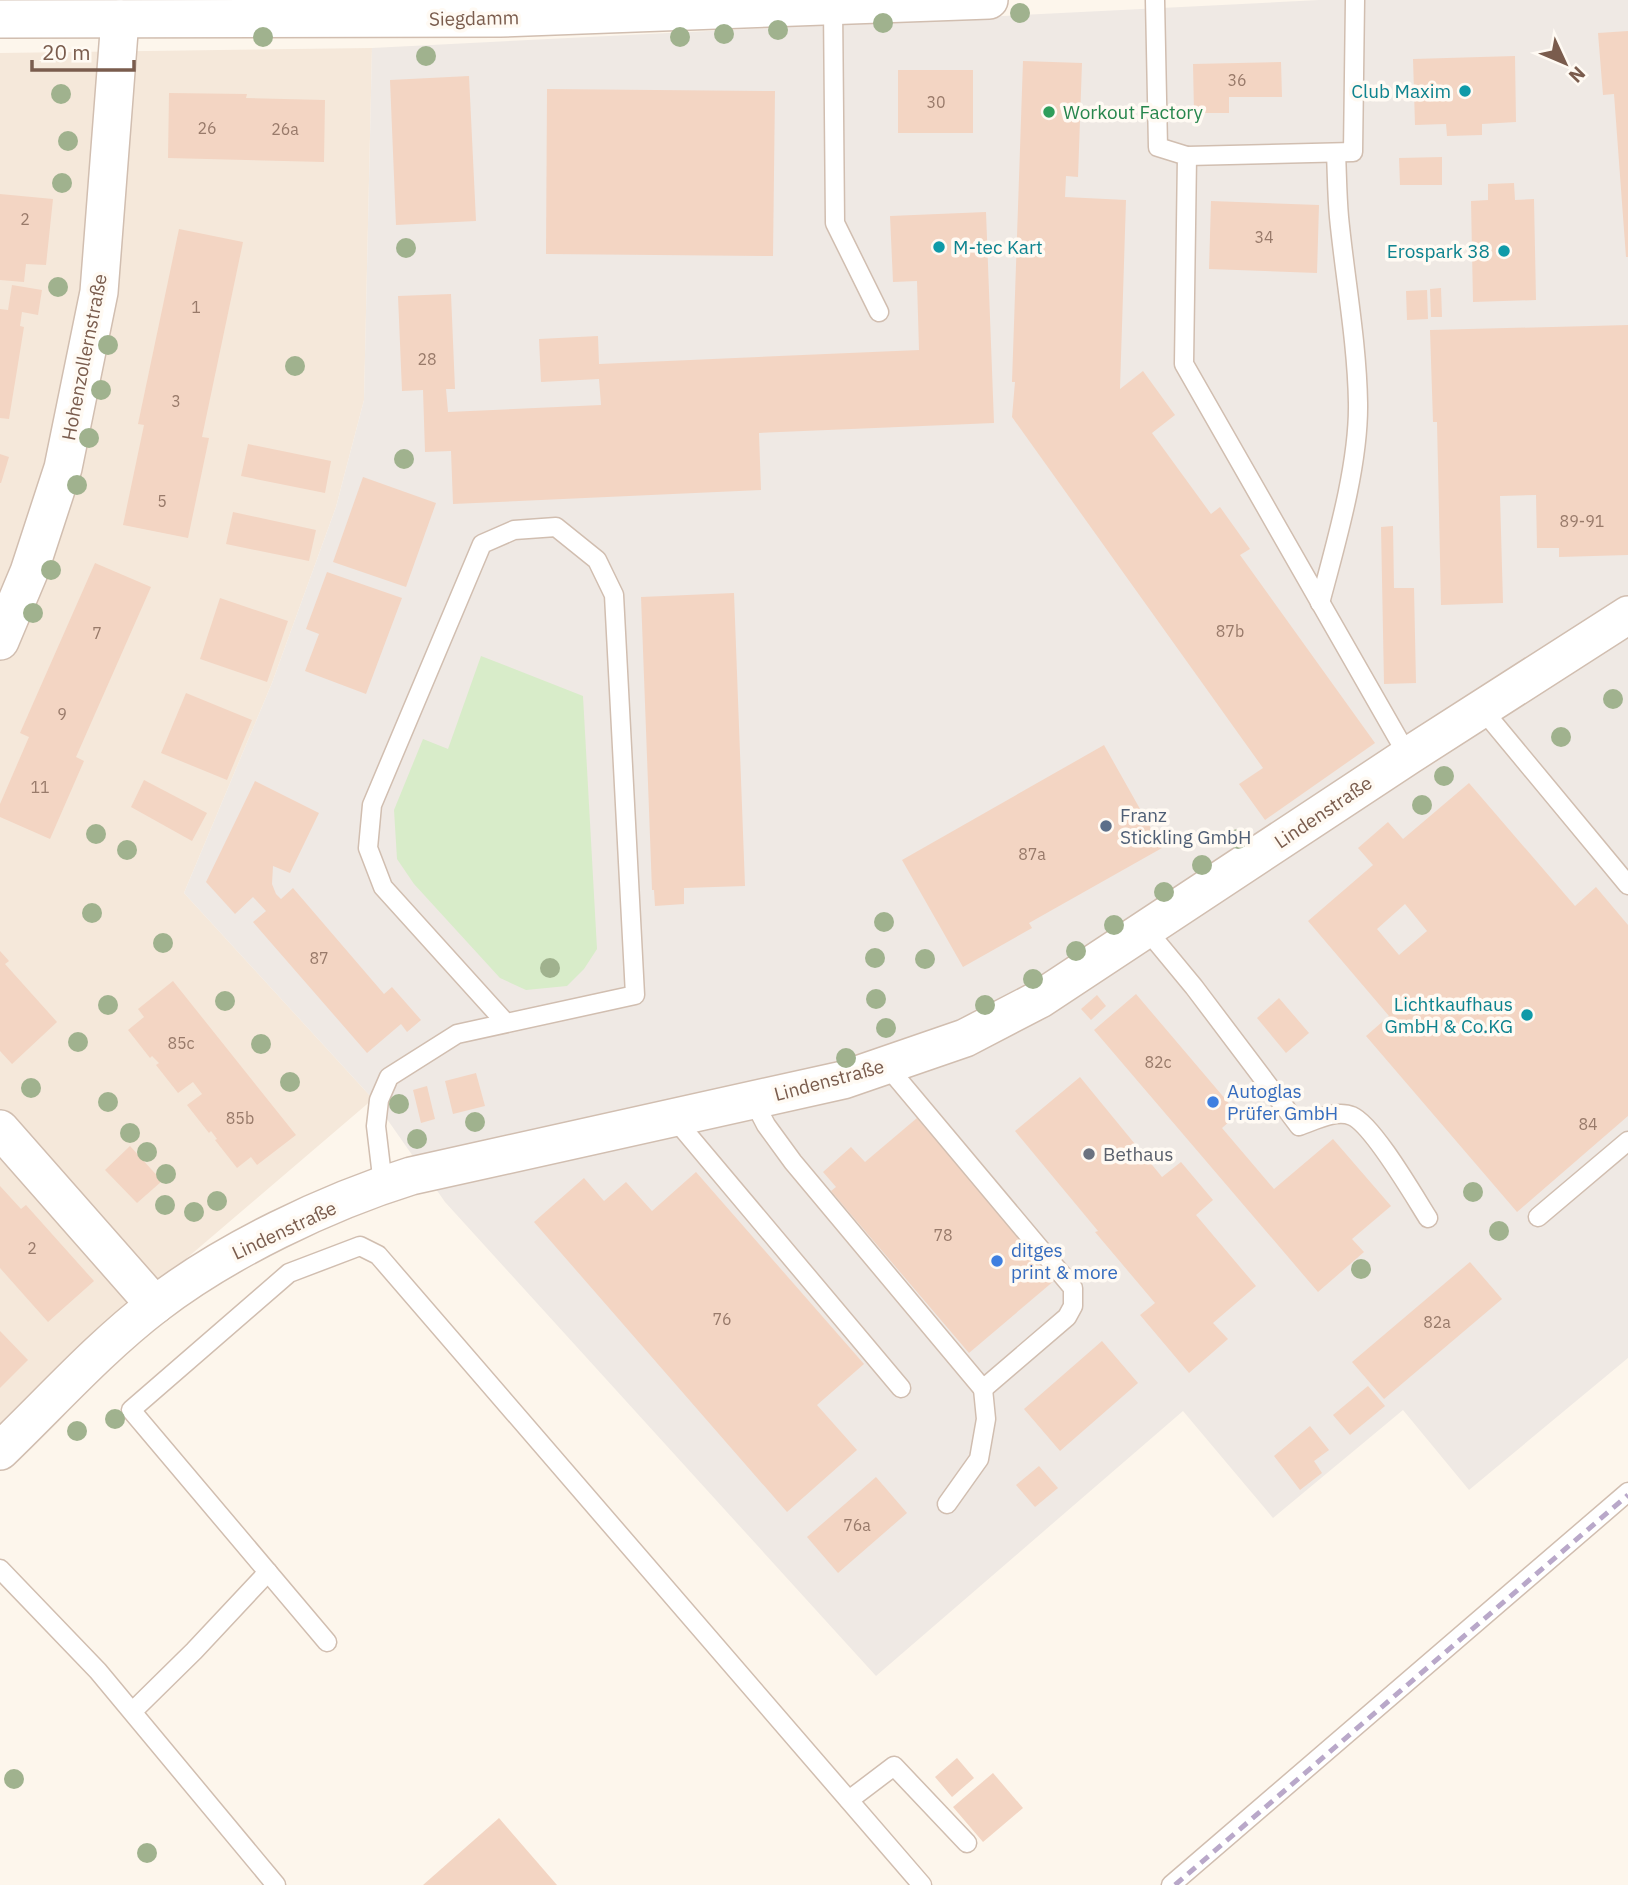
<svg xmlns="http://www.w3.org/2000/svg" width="1628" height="1885" font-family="'IBM Plex Sans',sans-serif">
<rect width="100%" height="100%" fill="#fdf6ec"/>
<!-- residential -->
<polygon fill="#f5e8da" points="372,48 364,400 336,507 272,683 184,893 373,1099 146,1293 0,1434 0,53"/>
<!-- industrial -->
<polygon fill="#efe9e4" points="1319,0 1628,0 1628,1358 1469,1490 1403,1410 1273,1518 1183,1411 876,1676 445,1202 373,1099 184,893 272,683 336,507 364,400 372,48"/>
<!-- green -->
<polygon fill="#d8ecc9" points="481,656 583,696 597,949 584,969 567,986 526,990 500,978 414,884 397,859 394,810 423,739 448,749"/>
<!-- building -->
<g fill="#f3d5c3" fill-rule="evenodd">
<polygon points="1628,31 1628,257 1626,257 1614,94 1603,95 1598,33"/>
<polygon points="1515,56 1516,122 1482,124 1482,135 1447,136 1446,124 1415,125 1413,59"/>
<polygon points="1023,61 1082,63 1078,177 1066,176 1065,197 1126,200 1120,389 1143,371 1175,415 1152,433 1211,514 1220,507 1250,549 1240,555 1375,743 1265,820 1239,784 1263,768 1012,417 1015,382 1012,382"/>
<polygon points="1281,62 1282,97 1229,97 1229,113 1194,113 1193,64"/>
<rect x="898" y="70" width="75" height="63"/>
<polygon points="469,76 476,221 396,225 390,80"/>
<polygon points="547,89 775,91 773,256 546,254"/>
<polygon points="169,93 247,94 246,98 325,100 324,162 168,158"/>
<polygon points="1442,157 1442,185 1400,185 1399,158"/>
<polygon points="1514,183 1515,200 1534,199 1536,300 1473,302 1471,201 1488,200 1488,184"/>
<polygon points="0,194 53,199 46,265 26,264 24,282 0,280"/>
<polygon points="1211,201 1319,205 1317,273 1209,269"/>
<polygon points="986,212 994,423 759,433 761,490 453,504 451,451 425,452 423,390 402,391 398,296 451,294 455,389 446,389 448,412 601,405 599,379 541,382 539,339 598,336 599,364 919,350 917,281 893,282 890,216"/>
<polygon points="179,229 243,242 202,437 209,438 188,538 123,525 144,425 138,424"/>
<polygon points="12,285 42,290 38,315 22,312 20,326 24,327 9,419 0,418 0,309 8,310"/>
<polygon points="1441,288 1442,317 1431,317 1430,289"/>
<polygon points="1427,290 1428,319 1407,320 1406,291"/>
<polygon points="1628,325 1628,555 1559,557 1559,548 1537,548 1536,495 1500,496 1503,603 1441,605 1437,422 1433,422 1430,330"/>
<polygon points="248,444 331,461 325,493 241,476"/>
<polygon points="0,454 9,457 1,483 0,483"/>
<polygon points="363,477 436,503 406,587 333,562"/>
<polygon points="233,512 316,530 309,561 226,544"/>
<polygon points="1393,526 1394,588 1414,588 1416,683 1384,684 1381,527"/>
<polygon points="95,563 151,587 76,757 84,761 50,839 0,817 0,804 29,737 20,733"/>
<polygon points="327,572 402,598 366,694 305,671 319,634 306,629"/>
<polygon points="734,593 745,886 684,888 684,904 655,906 654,890 652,890 641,597"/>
<polygon points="220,598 288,621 267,682 200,659"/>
<polygon points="186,693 252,720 227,780 161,753"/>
<polygon points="1104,745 1162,848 1029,923 1032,928 963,967 902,860"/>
<polygon points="144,780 207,813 192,841 131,807"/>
<polygon points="255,781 319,813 290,873 273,866 272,884 276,894 281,899 293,888 384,994 392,987 421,1020 407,1032 401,1024 367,1053 253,922 266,911 253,897 235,914 206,882"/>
<path d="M1469,783L1575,906L1596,887L1628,925V1116L1517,1212L1366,1036L1389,1016L1308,921L1373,865L1358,848L1388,822L1403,839ZM1405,904L1427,931L1399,955L1377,929Z"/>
<polygon points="0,951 9,961 5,964 57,1022 12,1064 0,1051"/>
<polygon points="173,981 296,1135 257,1165 251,1157 237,1168 215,1140 217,1139 211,1131 209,1133 187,1105 202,1094 193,1082 178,1093 156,1065 159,1063 152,1056 150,1058 128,1030 144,1017 138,1009"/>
<polygon points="1136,994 1238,1114 1222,1128 1274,1189 1333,1139 1391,1206 1352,1239 1364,1252 1318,1292 1094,1030"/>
<polygon points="1097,995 1106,1006 1091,1020 1081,1009"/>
<polygon points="1279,998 1309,1033 1286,1053 1257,1018"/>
<polygon points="476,1073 485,1106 453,1114 445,1081"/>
<polygon points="1080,1077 1162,1177 1181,1162 1213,1200 1196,1215 1256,1286 1213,1323 1228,1339 1189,1373 1140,1315 1155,1303 1095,1232 1098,1231 1015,1131"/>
<polygon points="427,1086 435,1119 421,1123 413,1090"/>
<polygon points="917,1118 1055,1280 969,1353 831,1191 836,1187 823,1172 851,1147 865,1162"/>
<polygon points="130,1146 162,1181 137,1203 105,1170"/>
<polygon points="696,1172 864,1364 817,1405 857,1450 787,1512 534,1222 584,1178 604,1201 626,1182 652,1211"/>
<polygon points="0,1186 21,1209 26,1205 94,1281 48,1322 0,1268"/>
<polygon points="1470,1262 1502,1299 1384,1399 1352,1362"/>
<polygon points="0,1331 28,1360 0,1388"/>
<polygon points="1102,1341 1138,1383 1060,1451 1024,1409"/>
<polygon points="1368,1386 1385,1406 1350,1435 1333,1415"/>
<polygon points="1310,1426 1329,1450 1314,1461 1322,1473 1300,1490 1274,1456"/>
<polygon points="1039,1466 1058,1488 1035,1507 1016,1485"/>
<polygon points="876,1477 907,1513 838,1573 807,1537"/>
<polygon points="957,1758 974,1778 952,1797 935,1777"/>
<polygon points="993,1773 1023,1808 983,1842 953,1807"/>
<polygon points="499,1818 557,1885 423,1885"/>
</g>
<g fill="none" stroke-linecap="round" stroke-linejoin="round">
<defs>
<g id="service">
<polyline points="1155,0 1158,147 1187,156 1184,364 1408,756"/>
<polyline points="833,6 835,223 879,312"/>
<polyline points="1187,156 1353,152 1355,0"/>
<path d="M1320,603C1336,543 1359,465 1358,403C1357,341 1345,279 1339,217C1337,195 1337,174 1336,153"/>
<polyline points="1482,709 1628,885"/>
<path d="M1146,929L1194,987L1299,1126C1314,1121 1336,1109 1352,1116C1373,1125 1414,1196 1428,1218"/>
<polyline points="753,1100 766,1125 793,1162 983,1389 1067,1317 1073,1306 1073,1288 886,1065"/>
<polyline points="673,1117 901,1388"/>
<polyline points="383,1185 376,1126 379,1100 389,1077 457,1034 635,995 614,595 597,560 556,527 514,530 482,544 372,805 368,848 383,887 506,1023"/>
<polyline points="1538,1217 1628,1141"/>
<polyline points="947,1504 979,1459 986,1419 983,1389"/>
<polyline points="0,1569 98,1671 276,1885"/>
<polyline points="327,1642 131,1410 289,1273 360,1246 378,1255 922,1885"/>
<polyline points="133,1711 194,1651 268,1572"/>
<polyline points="849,1800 894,1766 967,1843"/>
<polyline points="1171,1885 1628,1492"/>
</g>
<g id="minor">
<polyline points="0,19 500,18 989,0"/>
<polyline points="0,641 29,572 63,468 99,292 120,19"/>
<polyline points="0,1129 155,1305"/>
<path d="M0,1451C51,1402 99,1348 155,1305C225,1251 327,1202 411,1176L843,1080L965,1038L1040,999L1408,756L1628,615"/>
</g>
</defs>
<!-- service casing -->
<use href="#service" stroke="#d1beb0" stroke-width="21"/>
<!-- minor casing -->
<use href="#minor" stroke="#d1beb0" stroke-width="40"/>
<!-- service -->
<use href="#service" stroke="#fff" stroke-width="18"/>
<!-- minor -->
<use href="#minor" stroke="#fff" stroke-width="37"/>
<!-- rail -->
<polyline stroke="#b9a8c9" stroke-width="5" stroke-dasharray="10 7" stroke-linecap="butt" points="1175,1885 1628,1495"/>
</g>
<!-- trees -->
<g fill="#a0b28e">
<circle cx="1020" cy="13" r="10"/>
<circle cx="883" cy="23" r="10"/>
<circle cx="778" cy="30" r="10"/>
<circle cx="724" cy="34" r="10"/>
<circle cx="263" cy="37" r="10"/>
<circle cx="680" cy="37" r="10"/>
<circle cx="426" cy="56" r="10"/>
<circle cx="61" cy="94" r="10"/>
<circle cx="68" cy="141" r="10"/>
<circle cx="62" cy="183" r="10"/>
<circle cx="406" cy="248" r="10"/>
<circle cx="58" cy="287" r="10"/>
<circle cx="108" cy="345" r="10"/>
<circle cx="295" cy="366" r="10"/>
<circle cx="101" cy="390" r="10"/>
<circle cx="89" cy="438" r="10"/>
<circle cx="404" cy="459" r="10"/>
<circle cx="77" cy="485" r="10"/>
<circle cx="51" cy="570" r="10"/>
<circle cx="33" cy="613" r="10"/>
<circle cx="1613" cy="699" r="10"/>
<circle cx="1561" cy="737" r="10"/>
<circle cx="1444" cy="776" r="10"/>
<circle cx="1422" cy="805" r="10"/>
<circle cx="96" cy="834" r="10"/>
<circle cx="1238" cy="839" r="10"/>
<circle cx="127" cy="850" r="10"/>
<circle cx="1202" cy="865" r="10"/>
<circle cx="1164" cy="892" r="10"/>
<circle cx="92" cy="913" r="10"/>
<circle cx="884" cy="922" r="10"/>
<circle cx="1114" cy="925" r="10"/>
<circle cx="163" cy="943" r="10"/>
<circle cx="1076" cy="951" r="10"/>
<circle cx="875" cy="958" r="10"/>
<circle cx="925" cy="959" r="10"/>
<circle cx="550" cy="968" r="10"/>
<circle cx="1033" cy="979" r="10"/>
<circle cx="876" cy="999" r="10"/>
<circle cx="225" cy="1001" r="10"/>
<circle cx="108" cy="1005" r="10"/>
<circle cx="985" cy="1005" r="10"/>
<circle cx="886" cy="1028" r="10"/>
<circle cx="78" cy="1042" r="10"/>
<circle cx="261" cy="1044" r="10"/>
<circle cx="846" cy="1058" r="10"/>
<circle cx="290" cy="1082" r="10"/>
<circle cx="31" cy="1088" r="10"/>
<circle cx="108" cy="1102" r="10"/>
<circle cx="399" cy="1104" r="10"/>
<circle cx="475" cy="1122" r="10"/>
<circle cx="130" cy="1133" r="10"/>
<circle cx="417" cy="1139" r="10"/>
<circle cx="147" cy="1152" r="10"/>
<circle cx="166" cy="1174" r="10"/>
<circle cx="1473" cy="1192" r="10"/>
<circle cx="217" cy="1201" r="10"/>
<circle cx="165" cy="1205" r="10"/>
<circle cx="194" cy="1212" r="10"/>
<circle cx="1499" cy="1231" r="10"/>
<circle cx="1361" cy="1269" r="10"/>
<circle cx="115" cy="1419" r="10"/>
<circle cx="77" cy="1431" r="10"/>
<circle cx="14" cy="1779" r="10"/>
<circle cx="147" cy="1853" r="10"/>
</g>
<!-- markers -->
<g fill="#0f9aa8" stroke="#fffaf3" stroke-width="2.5">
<circle cx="1465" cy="91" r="7"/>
<circle cx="939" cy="247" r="7"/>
<circle cx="1504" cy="251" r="7"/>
<circle cx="1527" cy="1015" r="7"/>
</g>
<circle fill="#2e9e5b" stroke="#fffaf3" stroke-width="2.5" cx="1049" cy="112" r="7"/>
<circle fill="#5c6f8a" stroke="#fffaf3" stroke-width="2.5" cx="1106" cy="826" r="7"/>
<g fill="#3f7fe0" stroke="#fffaf3" stroke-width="2.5">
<circle cx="1213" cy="1102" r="7"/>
<circle cx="997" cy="1261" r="7"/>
</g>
<circle fill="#6b7280" stroke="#fffaf3" stroke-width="2.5" cx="1089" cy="1154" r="7"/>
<g text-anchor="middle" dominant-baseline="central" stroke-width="7" stroke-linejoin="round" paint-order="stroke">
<!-- number labels -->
<g font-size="16" fill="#987a6a">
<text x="1237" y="80">36</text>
<text x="936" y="102">30</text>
<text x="207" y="128">26</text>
<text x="285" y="129">26a</text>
<text x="25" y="219">2</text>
<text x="1264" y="237">34</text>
<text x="196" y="307">1</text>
<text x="427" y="359">28</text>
<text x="176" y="401">3</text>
<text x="162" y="501">5</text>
<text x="1582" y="521">89-91</text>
<text x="1230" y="631">87b</text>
<text x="97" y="633">7</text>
<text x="62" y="714">9</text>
<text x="40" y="787">11</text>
<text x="1032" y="854">87a</text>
<text x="319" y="958">87</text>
<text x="181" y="1043">85c</text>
<text x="1158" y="1062">82c</text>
<text x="240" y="1118">85b</text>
<text x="1588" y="1124">84</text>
<text x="943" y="1235">78</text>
<text x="32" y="1248">2</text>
<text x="722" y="1319">76</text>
<text x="1437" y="1322">82a</text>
<text x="857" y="1525">76a</text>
</g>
<!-- street labels -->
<g font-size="19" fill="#7a5c4d" stroke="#fffaf3">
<text transform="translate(474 18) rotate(-1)">Siegdamm</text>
<text transform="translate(84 357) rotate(-79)">Hohenzollernstraße</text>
<text transform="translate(1323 812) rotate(-34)">Lindenstraße</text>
<text transform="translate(829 1080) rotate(-15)">Lindenstraße</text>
<text transform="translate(284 1230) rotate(-25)">Lindenstraße</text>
</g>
<!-- culture labels -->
<g font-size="19" fill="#0d838f" stroke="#fffaf3" text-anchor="end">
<text x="1451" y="91">Club Maxim</text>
<text x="953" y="247" text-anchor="start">M-tec Kart</text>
<text x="1490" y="251">Erospark 38</text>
<text x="1513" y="1004">Lichtkaufhaus<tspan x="1513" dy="22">GmbH &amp; Co.KG</tspan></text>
</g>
<!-- leisure labels -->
<g font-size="19" fill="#27864d" stroke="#fffaf3" text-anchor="start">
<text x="1063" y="112">Workout Factory</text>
</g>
<!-- service labels -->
<g font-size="19" fill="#4e5e75" stroke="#fffaf3" text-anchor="start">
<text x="1120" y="815">Franz<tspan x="1120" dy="22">Stickling GmbH</tspan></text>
</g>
<!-- shop labels -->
<g font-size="19" fill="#366cbe" stroke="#fffaf3" text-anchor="start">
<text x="1227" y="1091">Autoglas<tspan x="1227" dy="22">Prüfer GmbH</tspan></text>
<text x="1011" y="1250">ditges<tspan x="1011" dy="22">print &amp; more</tspan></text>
</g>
<!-- worship labels -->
<g font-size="19" fill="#5b616d" stroke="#fffaf3" text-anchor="start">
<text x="1103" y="1154">Bethaus</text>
</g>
</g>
<!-- north arrow -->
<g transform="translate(1565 63) rotate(134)" stroke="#fffaf3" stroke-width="5" paint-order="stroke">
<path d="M0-5L12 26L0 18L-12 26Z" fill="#7a5c4d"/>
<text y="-10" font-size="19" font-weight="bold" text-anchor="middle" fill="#7a5c4d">N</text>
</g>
<!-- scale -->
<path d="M32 60v10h102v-10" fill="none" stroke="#7a5c4d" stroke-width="3.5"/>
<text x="42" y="60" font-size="21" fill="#7a5c4d" stroke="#fffaf3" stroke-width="5" paint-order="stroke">20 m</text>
</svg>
